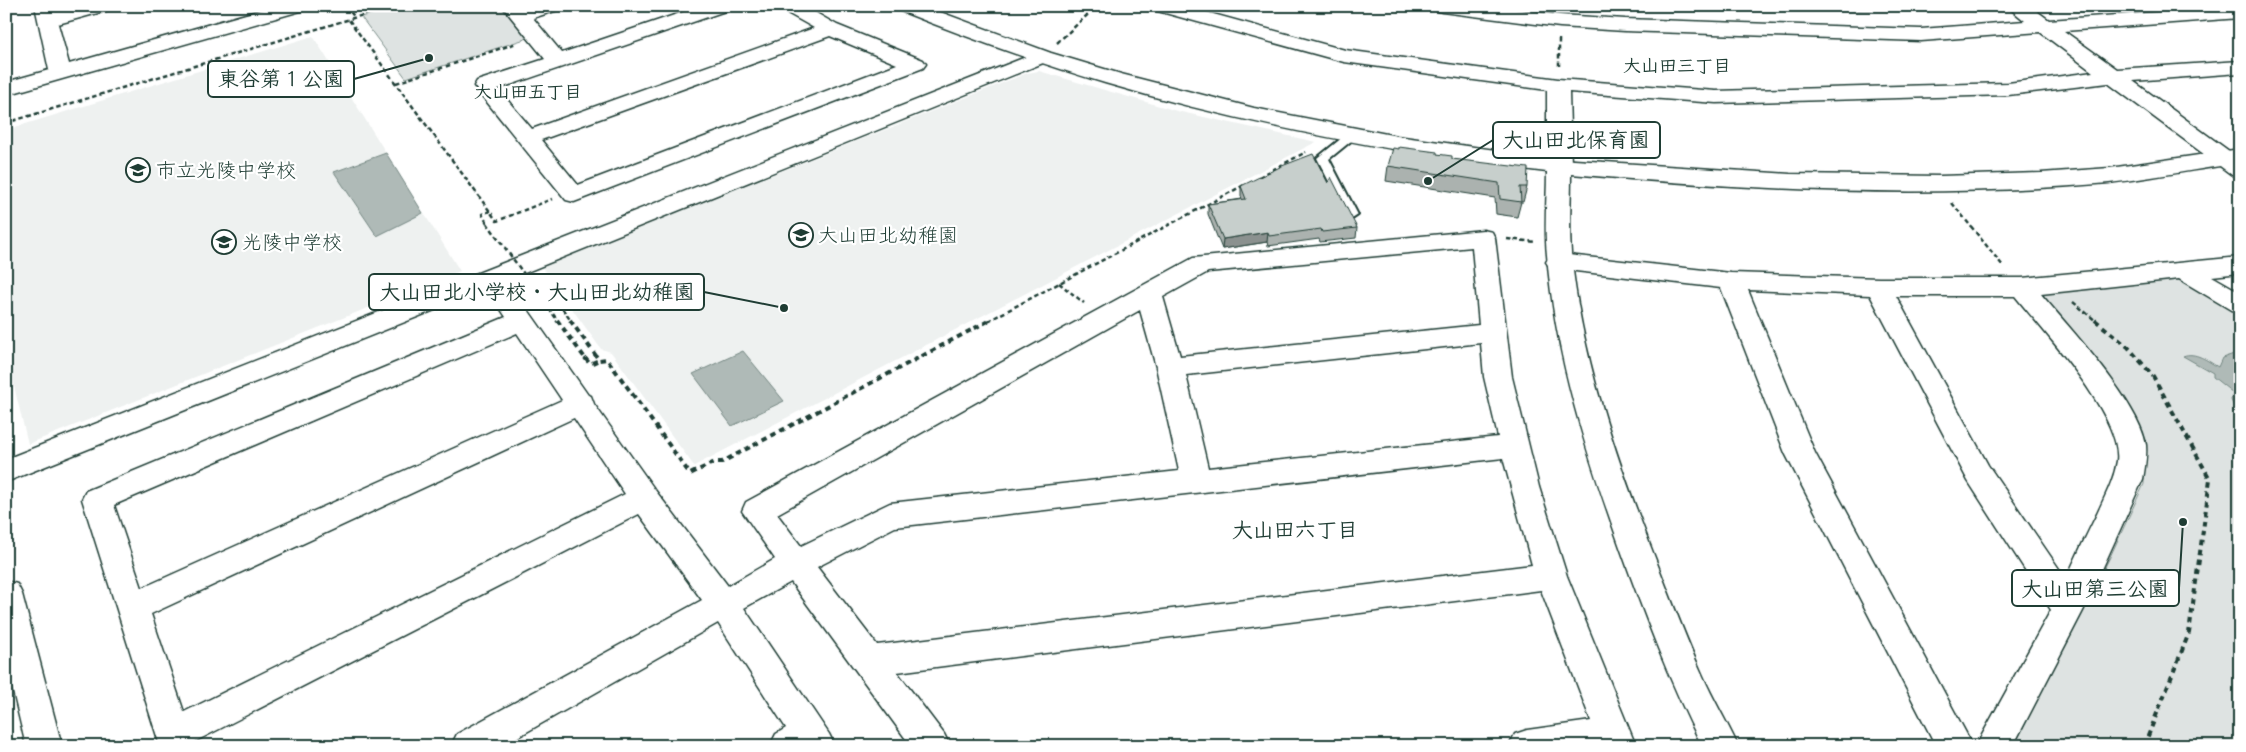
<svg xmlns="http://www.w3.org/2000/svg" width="2246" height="752" font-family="Caveat,'Klee One',sans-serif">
<rect width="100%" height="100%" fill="#fff"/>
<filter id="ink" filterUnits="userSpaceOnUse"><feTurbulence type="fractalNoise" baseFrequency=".02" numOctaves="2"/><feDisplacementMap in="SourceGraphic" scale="10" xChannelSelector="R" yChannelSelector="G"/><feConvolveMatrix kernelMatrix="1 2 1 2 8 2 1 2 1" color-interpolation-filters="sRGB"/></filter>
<g filter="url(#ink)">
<!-- built -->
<g fill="#eef1f0">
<polygon points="313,36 460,271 28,444 6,353 6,130"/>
<polygon points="1039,71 1177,111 1316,142 694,466 611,352 601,349 542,267 1027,73"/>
</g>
<!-- green -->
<g fill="#dee3e2" stroke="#7e908b">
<polygon points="399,6 503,6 528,38 406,78 361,17"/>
<path d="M1770,6H1921C1872,14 1821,10 1770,6Z"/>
<polygon points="2073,6 2240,6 2134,15"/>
<polygon points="2184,278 2240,309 2240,746 2014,746 2109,559 2144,484 2143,448 2041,297 2043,291"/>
</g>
<!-- water -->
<g fill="#afbab7" stroke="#758883">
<polygon points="386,153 423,213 377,236 334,172"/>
<polygon points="743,351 784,401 732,426 693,374"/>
<path d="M2240,352V420L2231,400L2233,393L2213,377V373L2183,356C2195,351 2208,361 2218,367L2222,358Z"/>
</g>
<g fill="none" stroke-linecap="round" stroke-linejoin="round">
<defs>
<polygon id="service" points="1352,132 1356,133 1358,135 1356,137 1329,159 1358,215 1352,219 1346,215 1317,158 1348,133"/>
<g id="minor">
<polygon points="35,6 55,6 56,12 79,6 112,6 109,10 58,24 69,64 274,6 307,6 304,10 6,95 6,82 49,70"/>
<path d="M502,6H523L524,8L530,6H561L558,10L533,18L562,53L701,6H731L728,10L498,89L532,129L814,28L782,10L779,6H804L837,25L923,60L926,64L923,68L574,202L566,200L474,86L477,81L545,59ZM830,36L897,64L578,185L541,140Z"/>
<polygon points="1151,6 1184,6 1345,50 1558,79 1716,91 2008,83 2093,72 2040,32 1921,41 1625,31 1560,27 1442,12 1435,10 1432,6 1491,6 1560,15 1625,19 1921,29 2025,21 2007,6 2030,6 2049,20 2240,6 2240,18 2064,31 2117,69 2240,61 2240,73 2133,81 2240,159 2240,177 2232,175 2108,83 2008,95 1716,103 1569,92 1571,166 1567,171 1559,173 1551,171 1547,166 1547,90 1344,62 1154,10"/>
<path d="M1041,51L1048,53L1051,57L1048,61L507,280L588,395L591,396L594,404L655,490L728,586L775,559L742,511L746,502L1193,258L1483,230L1492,232L1495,238L1512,377L1539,487L1567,576L1636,746H1509L1515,734L1527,730L1591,721L1541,590L897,672L944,734L950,746H911L791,582L744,608L829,734L835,746H770L776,734L786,728L718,623L502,746H451L457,734L702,600L639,514L194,742L196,746H160L82,499L86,491L506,317L487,289L6,482V459ZM1472,247L1479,325L1180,356L1163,297L1208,272ZM1140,310L1156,367L1179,471L890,503L801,546L777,514ZM517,333L562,400L142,588L114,505ZM1481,343L1484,377L1498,437L1208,468L1186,375ZM574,418L625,494L184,712L151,614ZM1503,458L1532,565L877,645L817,567L895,527Z"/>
<path d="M1559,254L1731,273L1879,278H2022L2240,257V273L2212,276L2240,292V313L2231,310L2179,279L2041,294C2070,329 2139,402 2146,445C2147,457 2145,467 2143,479L2084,609L2013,746H1976L2051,610L1968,481L1870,295L1748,290L1815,453L1973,746H1936L1785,453L1721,288L1550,268L1546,262L1550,256ZM1896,296H2015C2043,331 2123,417 2117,461C2114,480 2105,496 2097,514C2086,536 2076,557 2066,579L1988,465Z"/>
</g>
<g id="tertiary">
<path d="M895,6H924L1051,53L1121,74L1254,108L1397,136L1559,159L1790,174L1940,176L2041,173L2110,168L2240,149V163C2196,169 2153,178 2109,183C1931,199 1749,190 1571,174C1571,200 1569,227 1571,253C1581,354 1614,451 1650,545C1667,588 1683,632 1702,674C1713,699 1727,722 1738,746H1702C1670,683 1645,617 1621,550C1587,455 1555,357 1547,255C1544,227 1547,199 1547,172C1398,153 1250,126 1105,83C1035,62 966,37 898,10Z"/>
<polygon points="6,581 17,584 22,594 62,746 26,746 6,662"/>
</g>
</defs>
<!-- service casing -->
<use href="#service" stroke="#1f3d34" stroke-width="4"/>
<!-- minor casing -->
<use href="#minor" stroke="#1f3d34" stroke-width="3"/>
<!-- tertiary casing -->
<use href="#tertiary" stroke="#1f3d34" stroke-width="3"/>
<!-- path-far1 -->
<g stroke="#1f3d34" stroke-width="2.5" stroke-dasharray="4.5 3" stroke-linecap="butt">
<polyline points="346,6 355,18"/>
<polyline points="1797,6 1838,9 1907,6"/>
<polyline points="349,20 497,221 552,199"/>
<polyline points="1559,39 1559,68"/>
<polyline points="1057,43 1097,6"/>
<polyline points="396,83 517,43"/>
<polyline points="6,123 393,6"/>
<polyline points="1259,177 1306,152"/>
<polyline points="1952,203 2003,266"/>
<polyline points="487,223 482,214 490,211"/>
<polyline points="1507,239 1536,242"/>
<polyline points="541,278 571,321"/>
<polyline points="1059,283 1084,303"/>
<polyline points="2073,302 2096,321"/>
<polyline points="988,321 1244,185"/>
</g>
<!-- path -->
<g stroke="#1f3d34" stroke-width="4" stroke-dasharray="5.5 4.5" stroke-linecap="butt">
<polyline points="570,320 599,360 607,359 690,474 715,462 722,462 990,320"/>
<polyline points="2095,320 2128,347 2153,376 2210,479 2189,633 2144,746"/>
<polyline points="585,358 590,364 599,360"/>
</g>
<!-- service -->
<use href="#service" fill="#fff" fill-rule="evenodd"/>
<!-- minor -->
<use href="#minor" fill="#fff" fill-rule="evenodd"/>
<!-- tertiary -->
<use href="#tertiary" fill="#fff" fill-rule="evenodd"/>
<!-- path-bridge-far1 -->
<polyline stroke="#1f3d34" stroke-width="2.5" stroke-dasharray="4.5 3" stroke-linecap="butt" points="487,223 558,321"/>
<!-- path-bridge -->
<polyline stroke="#1f3d34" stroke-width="4" stroke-dasharray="5.5 4.5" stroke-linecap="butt" points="557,320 585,358"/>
</g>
<!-- wall -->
<g fill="#abb2af" stroke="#1f3d34">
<polygon points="1437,154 1452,159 1527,187 1523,202 1521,202 1517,217 1496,214 1495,198 1386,181 1388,166"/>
<polygon points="1328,183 1357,228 1356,238 1320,242 1319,239 1268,246 1267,242 1222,249 1208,214 1208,204 1242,199 1241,196 1241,186"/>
</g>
<!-- shaded-wall -->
<polygon fill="#8b918f" stroke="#1f3d34" points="1268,232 1267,242 1222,249 1223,239"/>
<!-- building -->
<g fill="#c7cfcc" stroke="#1f3d34">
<polygon points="1399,147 1437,152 1437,154 1452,156 1452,159 1528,168 1527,187 1520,187 1521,202 1500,199 1499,183 1388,166 1393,148 1399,149"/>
<polygon points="1313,154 1328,183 1331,177 1357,228 1322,232 1321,229 1269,236 1268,232 1223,239 1208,204 1246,199 1241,186 1282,166"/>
</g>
</g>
<!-- icons -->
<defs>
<symbol id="school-ring" viewBox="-11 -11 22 22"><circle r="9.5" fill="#fff" stroke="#1f3d34" stroke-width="1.5"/><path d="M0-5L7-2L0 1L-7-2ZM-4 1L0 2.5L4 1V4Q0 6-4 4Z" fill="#1f3d34"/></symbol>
</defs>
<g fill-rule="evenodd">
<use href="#school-ring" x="124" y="156" width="28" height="28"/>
<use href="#school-ring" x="787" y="221" width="28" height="28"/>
<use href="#school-ring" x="210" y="228" width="28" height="28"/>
</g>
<g text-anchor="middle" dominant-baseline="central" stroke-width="4.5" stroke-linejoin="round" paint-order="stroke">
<!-- far-neighbourhood labels -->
<g font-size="18" font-weight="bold" fill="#1f3d34" stroke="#fff">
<text x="1677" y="66">大山田三丁目</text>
<text x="528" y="92">大山田五丁目</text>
</g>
<!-- poi labels -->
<g font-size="20" fill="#1f3d34" stroke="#fff" text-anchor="start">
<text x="156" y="170">市立光陵中学校</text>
<text x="818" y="235">大山田北幼稚園</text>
<text x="242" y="242">光陵中学校</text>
</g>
<!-- neighbourhood labels -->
<g font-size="21" font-weight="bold" fill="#1f3d34" stroke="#fff">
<text x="1295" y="530">大山田六丁目</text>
</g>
</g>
<!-- callouts -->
<path fill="none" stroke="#1f3d34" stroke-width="2" d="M429 58L354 79M1428 181L1493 140M784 308L704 292M2183 522L2179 588"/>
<g fill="#1f3d34" stroke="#fff" stroke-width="2">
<circle cx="429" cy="58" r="5"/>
<circle cx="1428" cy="181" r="5"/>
<circle cx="784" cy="308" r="5"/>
<circle cx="2183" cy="522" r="5"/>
</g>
<g fill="#fff" stroke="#1f3d34" stroke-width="2">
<rect x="208" y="61" width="146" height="36" rx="5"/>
<rect x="1493" y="122" width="167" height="36" rx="5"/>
<rect x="369" y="274" width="335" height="36" rx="5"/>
<rect x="2012" y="570" width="167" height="36" rx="5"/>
</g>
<g font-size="21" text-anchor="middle" font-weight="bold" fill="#1f3d34">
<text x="281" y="86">東谷第１公園</text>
<text x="1576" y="147">大山田北保育園</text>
<text x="537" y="299">大山田北小学校・大山田北幼稚園</text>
<text x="2095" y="596">大山田第三公園</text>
</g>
<!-- margin -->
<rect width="2246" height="752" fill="none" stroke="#fff" stroke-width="25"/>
<rect x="12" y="12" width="2221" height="727" fill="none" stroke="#1f3d34" stroke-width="2" filter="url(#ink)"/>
</svg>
